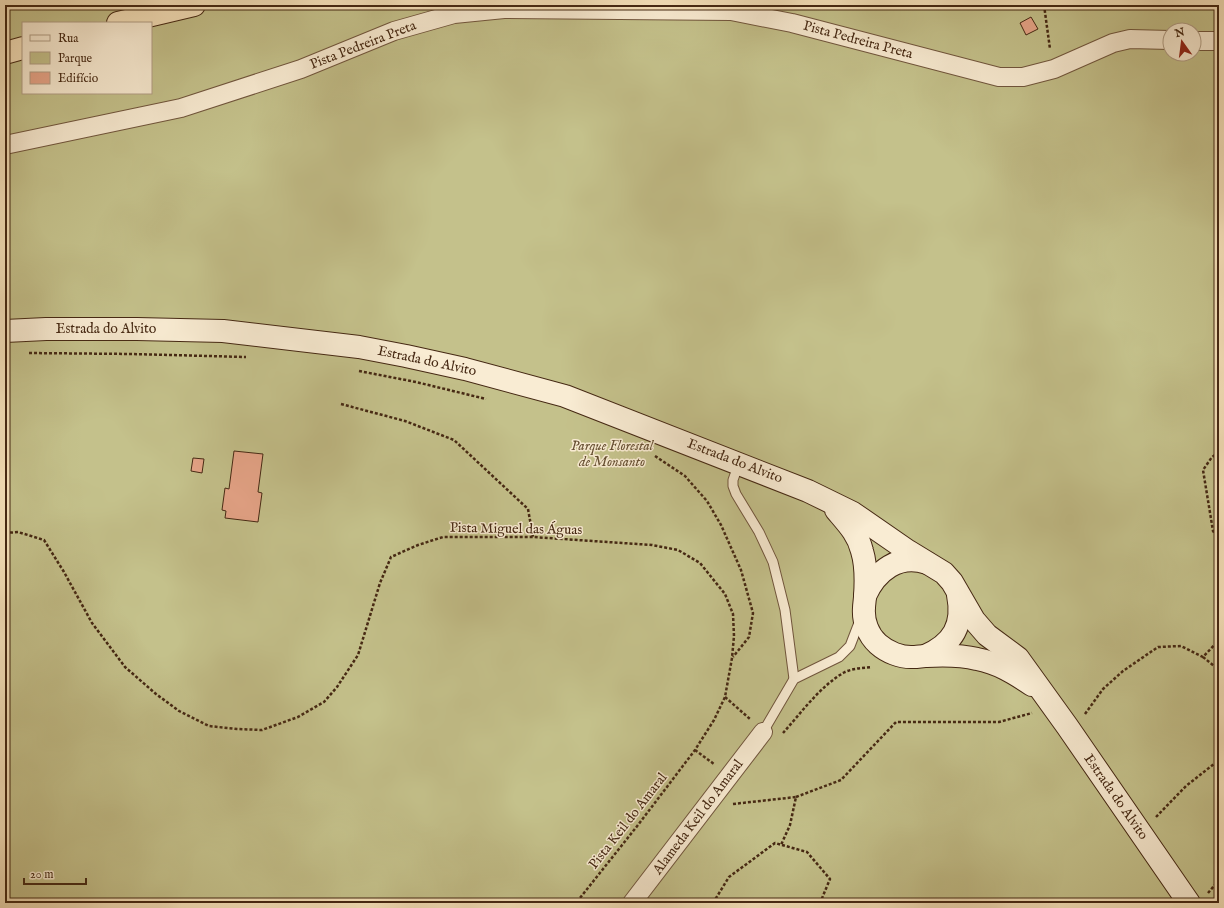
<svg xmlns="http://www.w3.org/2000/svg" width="1224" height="908" font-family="'IM FELL English',serif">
<rect width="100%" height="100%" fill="#f6e2bb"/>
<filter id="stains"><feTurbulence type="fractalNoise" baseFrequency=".005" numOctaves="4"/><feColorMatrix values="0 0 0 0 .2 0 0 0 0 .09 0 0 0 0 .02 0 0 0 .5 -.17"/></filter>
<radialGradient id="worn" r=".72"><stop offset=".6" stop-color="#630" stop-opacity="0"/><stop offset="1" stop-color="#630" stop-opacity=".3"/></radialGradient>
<!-- green -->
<path fill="#c4c18b" stroke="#84744f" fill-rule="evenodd" d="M5,5H1219V903H5ZM23,23H151V93H23ZM1170,30H1194V54H1170Z"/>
<!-- building -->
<g fill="#e7a589" stroke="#452813">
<polygon points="1031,17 1038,29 1026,35 1020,23"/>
<polygon points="234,451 263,454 258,492 262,493 258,522 225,518 226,511 222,510 225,488 229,489"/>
<polygon points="193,458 204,459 202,473 191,471"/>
</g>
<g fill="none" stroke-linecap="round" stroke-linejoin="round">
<defs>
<g id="lane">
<polyline points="739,463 733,480 733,486 736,494 759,532 773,562 785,610 794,679"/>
<polyline points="763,732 794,679 839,657 850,646 860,620"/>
</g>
<g id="street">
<polyline points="1194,41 1219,41"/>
<polyline points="5,145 181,108 301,69 394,31 454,14 504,9 731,11 792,23 999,77 1023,77 1054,69 1113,43 1130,39 1170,40"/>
<polyline points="632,903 763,732"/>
</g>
<g id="secondary">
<polyline points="5,331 46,329 137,329 223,331 359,347 406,356 465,369 565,396 808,491 853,513 908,551 944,573 952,582 974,620 987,635 1018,658 1067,726 1189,903"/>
<path d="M836,510C847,523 858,534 862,551C866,564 866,582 865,596C865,600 864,604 864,608C863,621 868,635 878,644C887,652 901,658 914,657C918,657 922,656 926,656C943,655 961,655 977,659C998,663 1014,673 1032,685"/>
<path d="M865,596C876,571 899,553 927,563"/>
<path d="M925,656C953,644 964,625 958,595"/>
</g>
<g id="highway">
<polyline points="118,23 194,5"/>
<polyline points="5,53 23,48"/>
</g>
</defs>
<!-- lane casing -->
<use href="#lane" stroke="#71563d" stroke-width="11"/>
<!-- street casing -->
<use href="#street" stroke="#71563d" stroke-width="20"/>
<!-- secondary casing -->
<use href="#secondary" stroke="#452813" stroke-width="24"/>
<!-- highway casing -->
<use href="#highway" stroke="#452813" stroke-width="24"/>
<!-- path -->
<g stroke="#452813" stroke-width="2.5" stroke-dasharray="3 2" stroke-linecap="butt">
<polyline points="1044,5 1050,49"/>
<polyline points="29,353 132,354 246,357"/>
<polyline points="359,371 416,382 486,399"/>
<polyline points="341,404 405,421 454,440 528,509 533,537"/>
<polyline points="1219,452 1212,457 1203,470 1213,531 1219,539"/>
<polyline points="655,456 685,476 707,501 721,525 741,570 753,613 749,637 733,657"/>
<polyline points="5,533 18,532 44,540 64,572 92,623 125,667 156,694 179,711 209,726 237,729 262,730 298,717 324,702 337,687 358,655 380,583 391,557 418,545 443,537 533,537 652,545 678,550 700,563 725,594 733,614 734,636 732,658 725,697 714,720 695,750 638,825 576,903"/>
<polyline points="1203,657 1219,670"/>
<polyline points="725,697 750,719"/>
<polyline points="1085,714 1103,689 1123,671 1158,647 1181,646 1203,657 1219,640"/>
<path d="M783,733C801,713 821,685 845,672C854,668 863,668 872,667"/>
<polyline points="695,750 714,764"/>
<polyline points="796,797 841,780 896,722 999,722 1032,713"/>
<polyline points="733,804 796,797 790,825 781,845"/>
<polyline points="1156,817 1186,786 1219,760"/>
<polyline points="1208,893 1219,880"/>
<polyline points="713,903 729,877 775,843 807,852 830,879 820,903"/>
</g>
<!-- lane -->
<use href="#lane" stroke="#f9ecd3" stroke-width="9"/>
<!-- street -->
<use href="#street" stroke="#f9ecd3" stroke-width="18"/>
<!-- secondary -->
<use href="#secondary" stroke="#f9ecd3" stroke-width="22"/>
<!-- highway -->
<use href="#highway" stroke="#f6e2bb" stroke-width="22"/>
</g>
<g text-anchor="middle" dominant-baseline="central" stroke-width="3" stroke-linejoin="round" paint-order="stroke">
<!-- street labels -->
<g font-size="14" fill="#452813" stroke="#f9ecd3">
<text transform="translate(858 40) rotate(15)">Pista Pedreira Preta</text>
<text transform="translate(363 45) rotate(-21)">Pista Pedreira Preta</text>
<text x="106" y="329">Estrada do Alvito</text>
<text transform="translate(427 361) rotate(12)">Estrada do Alvito</text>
<text transform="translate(735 461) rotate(21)">Estrada do Alvito</text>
<text transform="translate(516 529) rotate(1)">Pista Miguel das Águas</text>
<text transform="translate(1116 797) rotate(55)">Estrada do Alvito</text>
<text transform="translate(698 817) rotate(-53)">Alameda Keil do Amaral</text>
<text transform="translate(628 821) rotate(-52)">Pista Keil do Amaral</text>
</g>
<!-- park labels -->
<g font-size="14" font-style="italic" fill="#654e31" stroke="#f9ecd3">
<text x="612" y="446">Parque Florestal<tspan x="612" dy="16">de Monsanto</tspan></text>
</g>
</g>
<!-- margin -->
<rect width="1224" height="908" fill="none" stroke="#f6e2bb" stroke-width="20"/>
<rect x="6" y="6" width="1212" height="896" fill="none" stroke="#452813" stroke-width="2"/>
<rect x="10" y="10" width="1204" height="888" fill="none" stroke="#452813"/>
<!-- legend -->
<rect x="22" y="22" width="130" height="72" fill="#f9ecd3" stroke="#b19e86"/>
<rect x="30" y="35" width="20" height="6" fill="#f9ecd3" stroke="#b19e86"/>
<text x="58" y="42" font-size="12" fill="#452813">Rua</text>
<rect x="30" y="52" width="20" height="12" fill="#c4c18b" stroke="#b19e86"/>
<text x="58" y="62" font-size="12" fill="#452813">Parque</text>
<rect x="30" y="72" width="20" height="12" fill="#e7a589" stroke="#b19e86"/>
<text x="58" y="82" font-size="12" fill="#452813">Edifício</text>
<!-- north arrow -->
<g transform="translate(1182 42) rotate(346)"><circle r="19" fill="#f9ecd3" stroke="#b19e86"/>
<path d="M0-3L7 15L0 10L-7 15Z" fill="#8f2418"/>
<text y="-6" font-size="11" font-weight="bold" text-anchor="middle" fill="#452813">N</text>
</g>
<!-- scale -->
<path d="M24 878v6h62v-6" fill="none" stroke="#452813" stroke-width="2"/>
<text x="30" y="878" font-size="12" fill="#452813" stroke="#f9ecd3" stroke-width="3" paint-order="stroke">20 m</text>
<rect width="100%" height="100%" filter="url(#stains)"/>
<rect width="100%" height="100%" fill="url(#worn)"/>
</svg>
